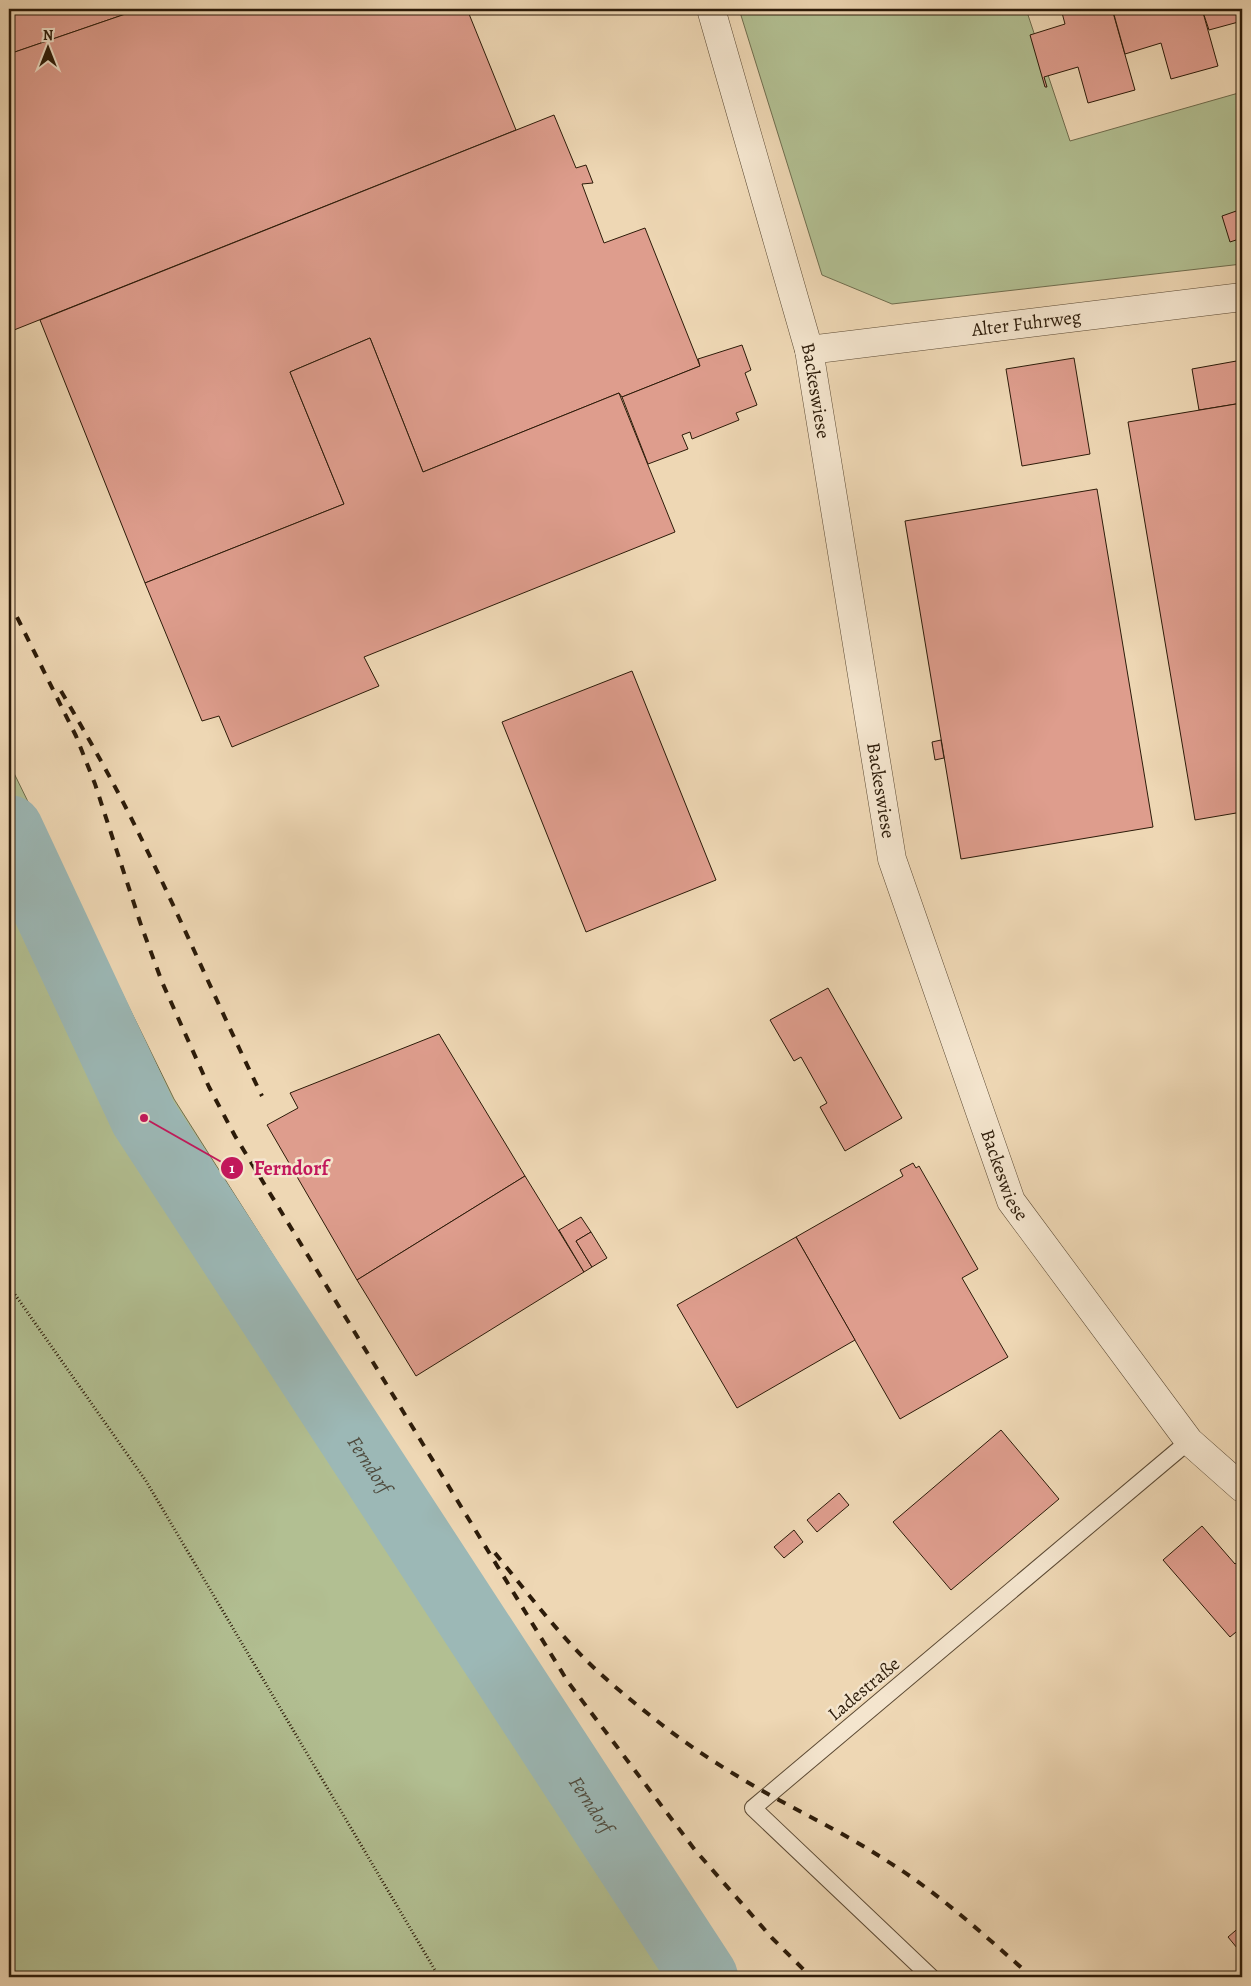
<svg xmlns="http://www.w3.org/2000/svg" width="1251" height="1986" font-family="Alegreya,serif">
<rect width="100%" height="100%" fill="#eed7b4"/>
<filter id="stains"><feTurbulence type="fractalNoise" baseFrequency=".004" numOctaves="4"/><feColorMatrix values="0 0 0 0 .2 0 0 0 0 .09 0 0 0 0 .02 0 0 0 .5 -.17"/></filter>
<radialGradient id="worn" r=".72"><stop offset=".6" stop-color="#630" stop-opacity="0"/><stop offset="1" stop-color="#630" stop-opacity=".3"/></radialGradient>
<!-- green -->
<g fill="#b2bf92" stroke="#6f6d4e">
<polygon points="739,9 1026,9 1070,141 1242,92 1242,264 892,304 822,275"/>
<polygon points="9,763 174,1099 731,1977 9,1977"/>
</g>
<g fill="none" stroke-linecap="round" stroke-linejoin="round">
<!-- river -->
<path stroke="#9cb8b6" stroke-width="68" id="s1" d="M9,829L144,1118L704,1977"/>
</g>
<!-- building -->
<g fill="#de9d8d" stroke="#2c1b09">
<polygon points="9,9 140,9 9,54"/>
<polygon points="140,9 467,9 516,130 9,332 9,54"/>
<polygon points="1061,9 1112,9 1135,90 1088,103 1078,67 1044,77 1047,87 1045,87 1030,35 1065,24"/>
<polygon points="1120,9 1202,9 1218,66 1171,79 1161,43 1125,54 1113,11"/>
<polygon points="1202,9 1242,9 1242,21 1209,30"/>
<polygon points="554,115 576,168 586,165 593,183 582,184 604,243 645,228 700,366 622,397 619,393 423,472 370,338 290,372 344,504 145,583 40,320"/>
<polygon points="1242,209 1242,238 1230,242 1222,216"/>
<polygon points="370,338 423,472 619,393 675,532 364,657 379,686 232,747 219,716 202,721 145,583 344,504 290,372"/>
<polygon points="742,345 751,370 745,373 757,405 736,413 739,420 692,439 690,432 682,435 688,449 648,464 622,397 700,366 698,359"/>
<polygon points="1074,358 1090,454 1022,466 1006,369"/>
<polygon points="1242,360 1242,403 1199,410 1192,369"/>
<polygon points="1242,403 1242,812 1195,820 1128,422"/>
<polygon points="1097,489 1153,827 961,859 905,521"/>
<polygon points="632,671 716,880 586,932 502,722"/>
<polygon points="941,740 944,758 935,760 932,742"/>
<polygon points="828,988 902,1118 845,1151 820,1107 827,1103 801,1057 794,1061 770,1020"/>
<polygon points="439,1034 525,1176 357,1280 267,1125 298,1108 290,1093"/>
<polygon points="913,1163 916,1168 919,1166 978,1269 962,1278 1008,1357 900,1419 796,1237 903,1176 900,1170"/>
<polygon points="525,1176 584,1272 416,1376 357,1280"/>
<polygon points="581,1217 591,1232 576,1241 592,1267 584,1272 559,1230"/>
<polygon points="591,1232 607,1258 592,1267 576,1241"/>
<polygon points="796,1237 855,1340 737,1408 677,1305"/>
<polygon points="1001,1430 1059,1499 951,1590 893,1522"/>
<polygon points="839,1493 849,1505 817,1532 807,1520"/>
<polygon points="1202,1526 1235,1564 1240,1560 1242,1563 1242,1627 1230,1637 1163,1560"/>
<polygon points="794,1530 803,1542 784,1558 774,1547"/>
<polygon points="1242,1925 1242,1954 1228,1937"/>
</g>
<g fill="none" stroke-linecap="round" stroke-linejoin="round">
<defs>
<polyline id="service" points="931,1977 753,1808 1189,1441"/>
<g id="minor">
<path id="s2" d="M711,9L809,350L892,859L1011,1201L1189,1441L1242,1488"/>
<path id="s3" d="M809,350L1242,297"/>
</g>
</defs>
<!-- service casing -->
<use href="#service" stroke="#5c4a34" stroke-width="18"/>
<!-- minor casing -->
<use href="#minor" stroke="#5c4a34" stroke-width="29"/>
<!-- path -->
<polyline stroke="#2c1b09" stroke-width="3" stroke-dasharray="1 2.5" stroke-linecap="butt" points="9,1286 146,1481 439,1977"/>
<!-- service -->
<use href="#service" stroke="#f4e5ce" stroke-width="16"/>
<!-- minor -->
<use href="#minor" stroke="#f4e5ce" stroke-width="28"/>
<!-- rail -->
<g stroke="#2c1b09" stroke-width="4" stroke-dasharray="9 9" stroke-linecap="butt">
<polyline points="9,601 76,736 95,784 141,925 162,982 209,1087 235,1136 568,1682 695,1850 772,1938 811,1977"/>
<path d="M61,691C89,739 117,788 141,838C183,923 220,1010 262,1096"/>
<path d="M495,1553C526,1591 556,1631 591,1665C613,1686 637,1705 661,1724C694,1750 731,1773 768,1794C808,1816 849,1836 887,1861C940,1894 985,1936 1032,1977"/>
</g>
</g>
<g text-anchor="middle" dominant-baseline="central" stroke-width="5" stroke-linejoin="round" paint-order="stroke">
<!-- street labels -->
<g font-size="19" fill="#2c1b09" stroke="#f4e5ce">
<text stroke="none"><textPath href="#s3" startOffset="219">Alter Fuhrweg</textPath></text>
<text stroke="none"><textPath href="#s2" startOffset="396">Backeswiese</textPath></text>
<text stroke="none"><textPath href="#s2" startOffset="801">Backeswiese</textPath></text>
<text stroke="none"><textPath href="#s2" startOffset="1206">Backeswiese</textPath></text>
<text transform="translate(864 1689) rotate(-40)">Ladestraße</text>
</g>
<!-- water labels -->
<g font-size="20" font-style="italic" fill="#4e4a3d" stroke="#f4e5ce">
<text stroke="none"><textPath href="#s1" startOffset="732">Ferndorf</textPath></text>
<text stroke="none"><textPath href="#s1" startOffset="1138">Ferndorf</textPath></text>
</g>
</g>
<!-- callouts -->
<path fill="none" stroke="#c2185b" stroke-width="2" d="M144 1118L232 1168"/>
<g fill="#c2185b" stroke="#f4e5ce" stroke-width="2">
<circle cx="144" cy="1118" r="5"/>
<circle cx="232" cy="1168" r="12"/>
</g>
<g font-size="15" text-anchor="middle" font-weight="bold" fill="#fff">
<text x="232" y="1173">1</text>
</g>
<g font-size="20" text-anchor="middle" font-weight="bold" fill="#c2185b" stroke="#f4e5ce" stroke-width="5" stroke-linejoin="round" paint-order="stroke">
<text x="291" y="1175">Ferndorf</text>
</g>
<!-- margin -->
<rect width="1251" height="1986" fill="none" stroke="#eed7b4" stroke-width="30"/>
<rect x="10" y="10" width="1231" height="1966" fill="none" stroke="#2c1b09" stroke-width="2.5"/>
<rect x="15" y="15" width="1221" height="1956" fill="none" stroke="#2c1b09"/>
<!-- north arrow -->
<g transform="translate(48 48)" stroke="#f4e5ce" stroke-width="4" paint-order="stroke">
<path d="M0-4L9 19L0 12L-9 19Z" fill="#2c1b09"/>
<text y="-8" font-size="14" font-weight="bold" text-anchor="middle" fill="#2c1b09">N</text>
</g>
<rect width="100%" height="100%" filter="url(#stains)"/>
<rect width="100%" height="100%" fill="url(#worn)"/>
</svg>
